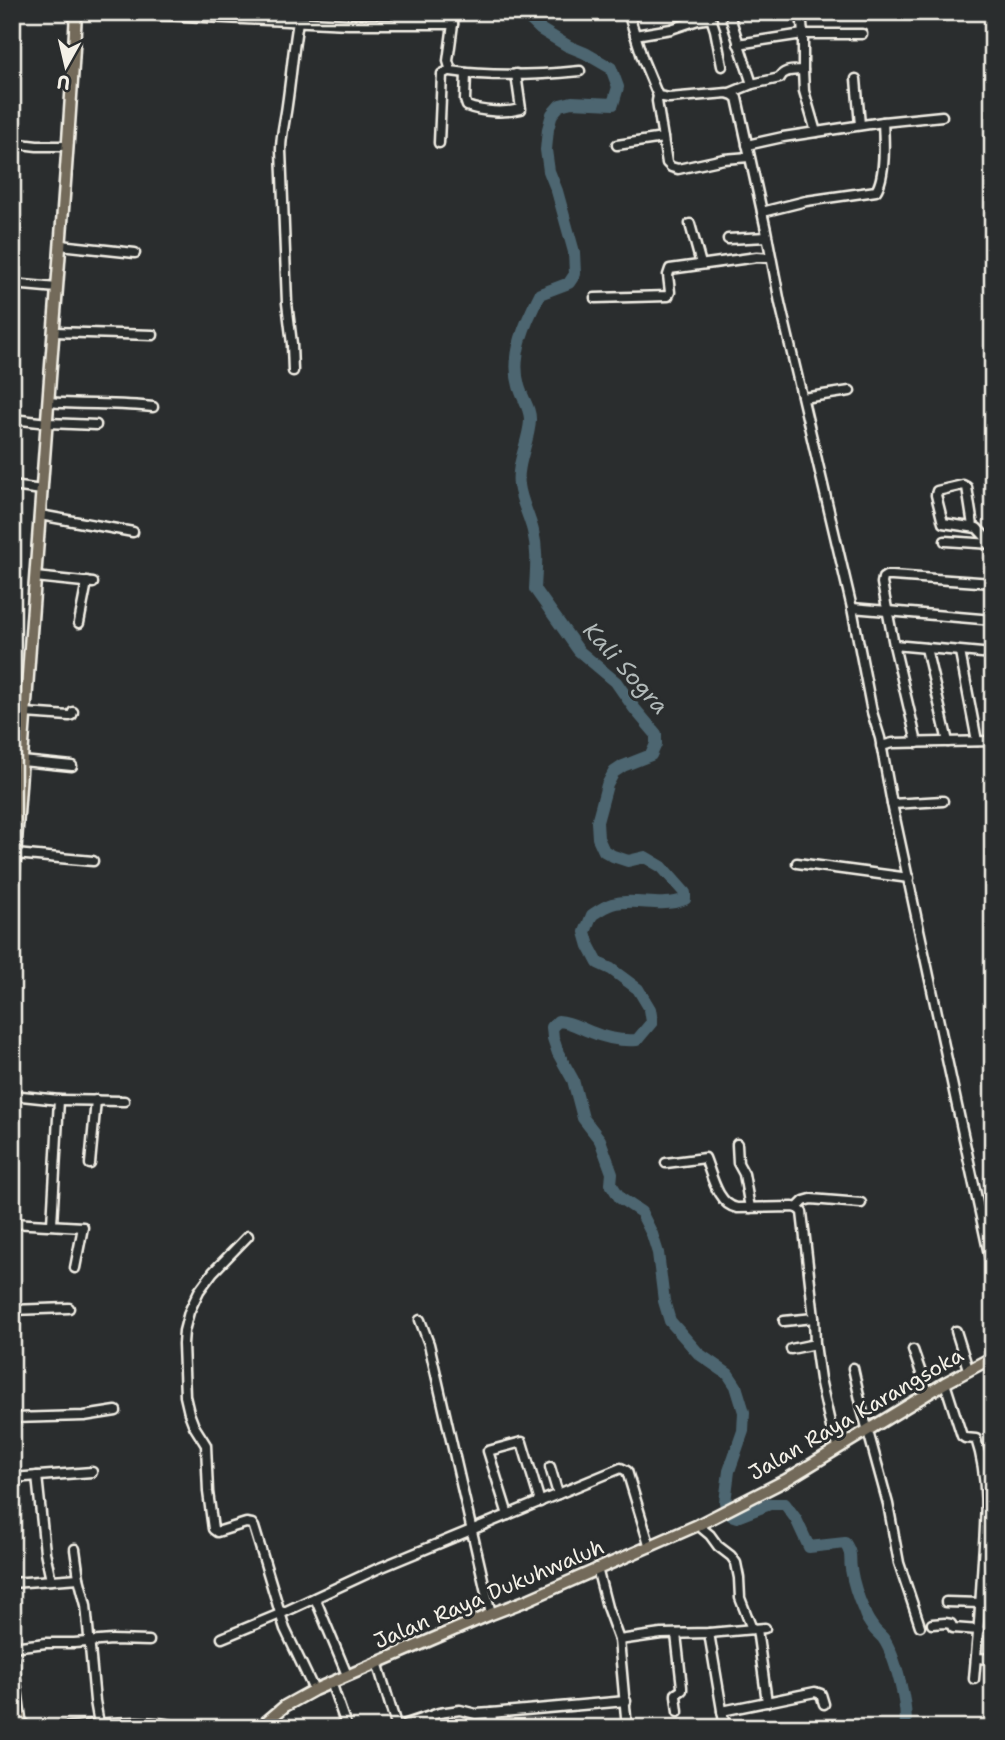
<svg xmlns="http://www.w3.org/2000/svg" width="1005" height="1740" font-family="'Shantell Sans',sans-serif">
<rect width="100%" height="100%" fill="#2a2d2e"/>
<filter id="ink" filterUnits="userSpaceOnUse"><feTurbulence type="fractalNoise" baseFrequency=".0143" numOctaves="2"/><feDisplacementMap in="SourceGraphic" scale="14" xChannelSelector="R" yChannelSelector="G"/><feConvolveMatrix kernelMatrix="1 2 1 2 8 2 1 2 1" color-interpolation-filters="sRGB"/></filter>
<g filter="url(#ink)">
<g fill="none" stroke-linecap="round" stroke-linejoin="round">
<!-- river -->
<path stroke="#4d6671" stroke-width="12" d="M522,12L540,29L568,46L585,53L611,68L618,87L613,104L572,102L560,105L552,114L548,129L546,150L549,171L557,191L574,252L575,274L569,283L540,294C526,321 510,355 519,386C522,398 531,409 530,421C529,441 516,465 519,485C521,501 529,515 533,531C538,551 536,569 535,589L579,651L616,682L634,708L656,734V744L651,755L623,766L614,772L607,785L597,822L598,838L604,851L613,856L628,861L645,857L662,867L685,893V899C661,909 636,897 612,904C605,906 598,911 592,915L585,932L589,946L598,963L611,969L638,989L650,1009L652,1022L637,1040C622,1041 605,1038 591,1032C578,1027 572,1022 558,1021L552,1027L553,1038L558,1053L573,1080L583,1118L600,1140L612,1173L611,1184L620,1198L641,1212L652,1234L658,1253L664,1301L670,1321L699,1354L728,1374L736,1386L744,1412L743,1431L729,1471L725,1502L731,1515L737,1517L770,1504H785L796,1519L809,1547L845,1543C853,1556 849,1556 851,1569C853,1582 859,1600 864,1611C866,1618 871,1625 875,1630C876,1631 882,1637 883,1638C895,1655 909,1708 905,1728"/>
<defs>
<g id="minor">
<polyline points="101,12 348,24 453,24 453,12"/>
<polyline points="628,12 643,60 658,96 669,98 727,93 733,95 737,98 766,230 780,303 852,608 872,712 880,738 892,804 993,1273"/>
<polyline points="731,20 752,84"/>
<path d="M453,24L448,61L451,71C491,77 540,75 580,71"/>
<polyline points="635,35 671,29 698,20 711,18 715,30 722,66"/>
<polyline points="738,44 803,34 862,34"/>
<polyline points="803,70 804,91 816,132"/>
<path d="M466,73L465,100L467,106C482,112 505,113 521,109L516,74"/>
<polyline points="856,79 860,125"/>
<path d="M730,93L752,84L780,78C783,69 795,71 803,70V34L801,12"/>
<polyline points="658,96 657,101 667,163 671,167 678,169 724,159 749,157"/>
<polyline points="883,122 942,116"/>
<polyline points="12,143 37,146 68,146"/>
<polyline points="439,143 442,74 450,70"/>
<polyline points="617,145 663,138"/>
<path d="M747,145L783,137L883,122C884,140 886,176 876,191L806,201L762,212"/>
<polyline points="690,224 701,264"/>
<polyline points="728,239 767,237"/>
<polyline points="60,245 135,253"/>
<polyline points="12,284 57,288"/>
<polyline points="595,298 668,296 670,292 668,275 670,269 757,257 771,258"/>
<polyline points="54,332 153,335"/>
<path d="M293,371L292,344L287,303L281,150C281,134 285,121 287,105C291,78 293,50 298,22"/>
<polyline points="803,398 850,391"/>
<path d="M48,402C83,405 118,403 153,407"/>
<polyline points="12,419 48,423 96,425"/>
<polyline points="12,486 42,490"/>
<polyline points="40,515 133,532"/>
<polyline points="973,526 967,487 963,485 937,491 936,495 943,523 977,528 993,545"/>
<polyline points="945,541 992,544"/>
<polyline points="35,577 93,583"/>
<polyline points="852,608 993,620"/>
<polyline points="79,623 87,582"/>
<polyline points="894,645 993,654"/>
<polyline points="926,648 948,742"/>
<polyline points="960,652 977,741"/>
<polyline points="25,713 69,716 72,715 73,712"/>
<polyline points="917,743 894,645 882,583 883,578 886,576 892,576 993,583"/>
<polyline points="881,746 893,743 993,741"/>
<polyline points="22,761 72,766"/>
<polyline points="892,804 943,801"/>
<polyline points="15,854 93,861"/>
<polyline points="797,863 909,878"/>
<polyline points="12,1095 59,1100 52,1224"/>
<polyline points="59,1100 124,1101"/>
<polyline points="737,1144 738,1163 744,1174 750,1208"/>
<path d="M666,1163L705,1158C712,1175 717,1204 737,1208L793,1207L797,1208L802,1212L814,1318L815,1344L820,1379L833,1436L839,1446"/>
<polyline points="90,1164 96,1100"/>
<polyline points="797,1208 804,1201 811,1199 861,1203"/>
<polyline points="12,1223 83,1227 75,1268"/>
<polyline points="248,1236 213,1272 199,1291 189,1312 184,1331 183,1344 185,1396 189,1413 194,1426 206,1445 208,1492 213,1529 217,1532 246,1523 252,1524 254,1527 285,1629 314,1690"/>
<polyline points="12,1310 69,1308"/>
<polyline points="420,1320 429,1344 491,1614"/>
<polyline points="784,1321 814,1318"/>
<polyline points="956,1331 968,1369"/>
<polyline points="791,1349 815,1344"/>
<polyline points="913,1350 928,1393"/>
<polyline points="853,1368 863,1413 888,1504 899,1563 920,1626"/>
<path d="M945,1383L962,1436L965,1438L976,1439C989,1477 986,1520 983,1559C981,1599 978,1639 974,1679"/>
<polyline points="12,1418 84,1416 116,1411"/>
<polyline points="550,1467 558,1494"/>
<polyline points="37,1476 45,1552 51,1580"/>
<polyline points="12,1478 92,1472"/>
<polyline points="508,1515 488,1451 522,1442 540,1502"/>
<polyline points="698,1525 710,1535 718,1546 731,1556 736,1563 739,1578 740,1598 752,1629"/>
<polyline points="75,1549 79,1578"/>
<polyline points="597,1568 607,1607 619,1640 627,1728"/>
<polyline points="12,1583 79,1578 86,1605 95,1701 99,1724 54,1728"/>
<polyline points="981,1597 993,1598"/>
<polyline points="315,1598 347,1675"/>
<polyline points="946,1602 981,1603"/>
<polyline points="932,1624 945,1623 951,1624 953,1628 979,1630"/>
<polyline points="757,1629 767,1702"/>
<polyline points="709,1633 725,1728"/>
<polyline points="676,1634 682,1687 682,1690 676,1694 676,1696 678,1712"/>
<polyline points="222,1638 280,1614 377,1569 621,1468 627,1471 650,1547"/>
<polyline points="619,1640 661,1634 709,1633 765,1628"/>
<polyline points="12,1647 46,1643 74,1643 112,1640 149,1641"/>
<polyline points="976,1658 993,1659"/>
<polyline points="377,1662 397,1728"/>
<polyline points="331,1682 347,1728"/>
<polyline points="722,1711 815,1692 821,1694 824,1704"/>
<polyline points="491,1713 493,1728"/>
<path d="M99,1724C121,1722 160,1720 181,1728"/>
<polyline points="397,1727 439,1713 460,1710 476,1714 491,1713 626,1701"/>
<polyline points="713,1728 724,1725"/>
</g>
<g id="major">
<path d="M12,898C25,720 37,543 51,365C60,248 70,130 76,12"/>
<polyline points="12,1658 20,1719 24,1728"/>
<polyline points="259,1728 285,1706 314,1690 491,1614 525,1601 698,1525 786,1480 945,1383 993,1357"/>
</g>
</defs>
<!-- minor casing -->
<use href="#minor" stroke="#f4f1e8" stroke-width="13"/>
<!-- major casing -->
<use href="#major" stroke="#f4f1e8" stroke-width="15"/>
<!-- minor -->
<use href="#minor" stroke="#2a2d2e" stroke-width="8"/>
<!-- major -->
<use href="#major" stroke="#736b5a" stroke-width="10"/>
</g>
</g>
<g text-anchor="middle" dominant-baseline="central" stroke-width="6" stroke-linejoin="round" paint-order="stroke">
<!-- street labels -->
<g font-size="21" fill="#f4f1e8" stroke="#2a2d2e">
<text transform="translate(856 1414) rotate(-30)">Jalan Raya Karangsoka</text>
<text transform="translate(489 1594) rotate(-23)">Jalan Raya Dukuhwaluh</text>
</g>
<!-- water labels -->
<g font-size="23" font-style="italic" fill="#b1b9b8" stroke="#2a2d2e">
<text transform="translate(626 668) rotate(48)">Kali Sogra</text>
</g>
</g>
<!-- margin -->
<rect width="1005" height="1740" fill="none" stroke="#2a2d2e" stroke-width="42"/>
<rect x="21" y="21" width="963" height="1698" fill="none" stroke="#f4f1e8" stroke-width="2.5" filter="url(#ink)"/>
<!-- north arrow -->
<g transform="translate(66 66) rotate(188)" stroke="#2a2d2e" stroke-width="5" paint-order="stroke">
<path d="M0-5L12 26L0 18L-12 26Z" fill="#f4f1e8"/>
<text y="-10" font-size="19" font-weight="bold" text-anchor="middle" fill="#f4f1e8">U</text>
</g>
</svg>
